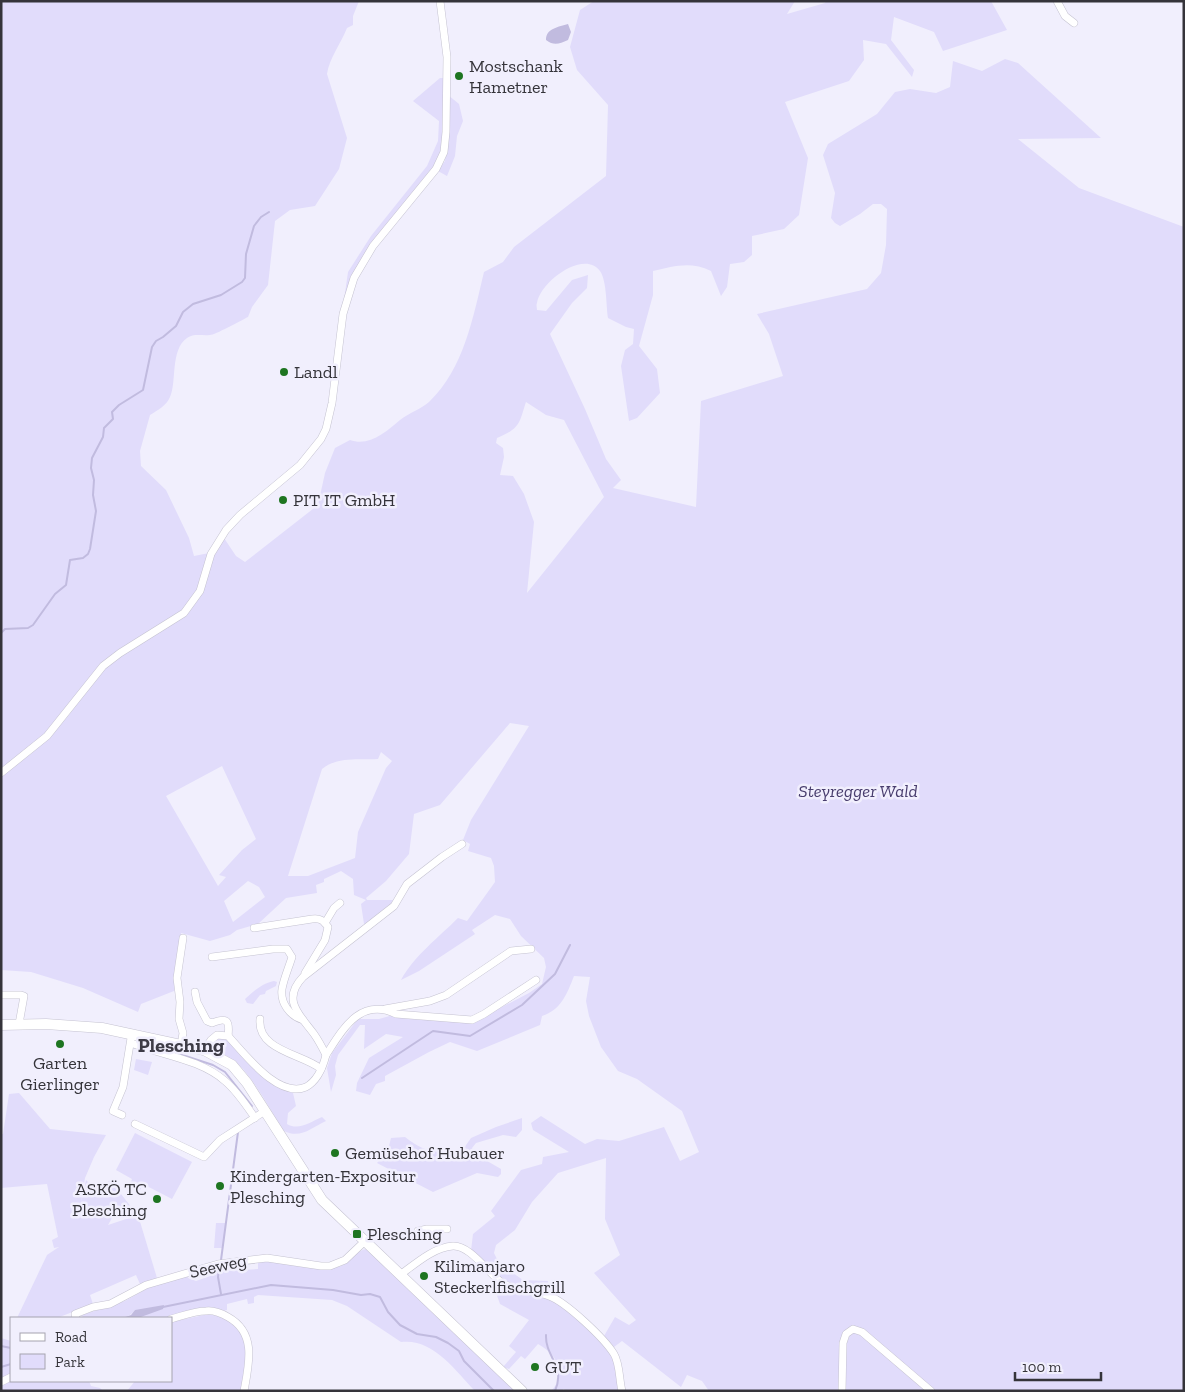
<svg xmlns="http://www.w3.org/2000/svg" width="1185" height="1392" font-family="'Zilla Slab',serif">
<rect width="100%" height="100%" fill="#f1effd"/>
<!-- green -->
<g fill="#e1dcfb" fill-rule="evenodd">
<path d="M1,1H359L353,16V25L347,28C341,43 329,59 327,74L347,138L339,169L315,206L290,210L275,221L268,285L252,307L248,317C240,321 215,335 210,335C202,336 194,333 187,338C170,350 177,382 170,397C166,406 158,410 150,415L140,451L141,466L166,490L189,538L194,556L209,553L198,590L183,612L110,658L45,737L1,770Z"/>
<path d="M594,1H795L787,14L825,3L826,1H991L1007,30L943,51L934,32L894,17L891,40L914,70L912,77L886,44L863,40L864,60L849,81L785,102L808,158L799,215L784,229L752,236V255L744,262L730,264L727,287L721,296L711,271C691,261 674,266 653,271V295L639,346L657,369L660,393L637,418L629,421L621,366L625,350L633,344L634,329L626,327L608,318C606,306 607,281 600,271C584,249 540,282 537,303C536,305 537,308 537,310L546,311L572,280L588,275L587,288L572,303L550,334L585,409L606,459L621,480L613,488L696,507L701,401L783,376L769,334L757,314L867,289L881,273L886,245L887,209L881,204H873L860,214L840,226L835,223L831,218L835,193L823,155L828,144L877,114L895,92L910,89L936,93L950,87L953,61L982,71L1005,59L1018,63L1101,138L1018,139L1079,188L1184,227V1391H934L858,1327L848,1328L839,1343L840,1391H709L702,1381L687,1375L681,1387L622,1341L614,1347L604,1336L615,1317L629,1325L636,1320L594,1273L620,1255L605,1219L606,1158L558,1173L532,1202L515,1230L496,1245L494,1253L499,1263L510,1271L523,1280L548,1281L546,1292L514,1286L502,1280L471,1251L473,1234L495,1216L491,1211L521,1170L542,1164L543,1157L569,1152L533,1130L531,1123L541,1116L585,1144L597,1139L619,1141L664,1127L680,1161L699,1152L682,1111L637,1079L618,1071L601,1047L589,1016L586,1001L590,977L574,976C567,994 561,1010 542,1016L540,1025L477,1051L450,1042L429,1052L385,1076V1081L376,1084L370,1095L356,1091L357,1083L369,1058L403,1037L386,1034L364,1049L365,1025H360L338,1055L335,1066L336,1075L331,1092L327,1068L332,1053L358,1019H379L393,1015L409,1019L473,1022L529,993L542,984L546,967L544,958L521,936L510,919L495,915L472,930L475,934L419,971L401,980C414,956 439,937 458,918L467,921L495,882L494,866L491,858L468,851L470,844L463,840L471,820L529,726L510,723L440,805L414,814L409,854L386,881L366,898L367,900H393L391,904L366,925L364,924L361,904L366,900L354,895L353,879L341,871L324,879V882L316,885L317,893L286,898L258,924L237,930L230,935L210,941L181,933L174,991L141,1004L138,1012L83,988L31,972L1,970V776L31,754L51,736L69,715L87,688L108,664L186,614C206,592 202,578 212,555C215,549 220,544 224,538L236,556L245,562L318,505L325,473L335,448L350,440C369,447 386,432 400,420C409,413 421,409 429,402C464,369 473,317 484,272L503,262L514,247L606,176L608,105L577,70L570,47L580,10ZM526,402L546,415L564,420L604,497L527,593L534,522L524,494L513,476L500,475L504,457L503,448L496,443L497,438C521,428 519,423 526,402ZM381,752L392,761L386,768L358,832L355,858L308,876H288L322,769C338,756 358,760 378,759ZM222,766L256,839L242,850L219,875L226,877L218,886L166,796ZM248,881L259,887L265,897L233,922L224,901Z"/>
<polygon points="440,78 444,78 443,143 439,160 385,227 344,300 348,272 371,236 427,166 438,141 439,121 413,101"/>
<polygon points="448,95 459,104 463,121 457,136 455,156 447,176 438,171 445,161 447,145"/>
<path d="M274,981L277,982L276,986L266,991L265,994L260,995L253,1004L247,1003L245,999C254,991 261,984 274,981Z"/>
<path d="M223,1037C234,1044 240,1055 249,1064C261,1076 277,1087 293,1093L296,1106L288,1113L287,1124C299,1131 310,1122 322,1117L326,1121C311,1128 301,1139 284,1131C271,1111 259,1088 243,1069C237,1062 216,1050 214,1044L218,1038Z"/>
<polygon points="136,1059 152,1062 148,1075 134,1070"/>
<polygon points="19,1093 50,1129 106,1135 94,1157 85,1178 81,1203 86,1180 97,1191 110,1180 132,1208 112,1218 108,1225 138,1215 157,1278 140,1284 136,1275 90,1295 93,1304 57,1318 17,1318 47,1255 59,1247 54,1248 52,1240 58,1237 47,1184 1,1188 1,1134 3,1134 9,1094"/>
<path d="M522,1118V1130L516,1137L503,1135L476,1143L472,1148L475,1154L501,1169V1174L498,1177L477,1173L433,1192L377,1163L388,1150L391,1138L405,1137C427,1154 437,1154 464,1148L471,1138L496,1127Z"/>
<polygon points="135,1133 192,1162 172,1199 143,1184 140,1190 130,1185 132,1179 116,1170"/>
<polygon points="216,1223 226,1223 222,1248 214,1248"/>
<path d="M367,1249L515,1391H475C455,1370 433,1338 401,1342L347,1306L332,1300L258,1295L254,1297V1303L248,1304L247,1299L227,1304V1310L223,1311L203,1308L166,1318H134L135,1310C125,1324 99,1318 83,1318L82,1315L125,1301L148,1288L188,1275V1278L196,1281L216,1274L215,1268L226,1266V1271L258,1269V1262L267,1261C288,1264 322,1273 341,1266C351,1262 356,1250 367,1249Z"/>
<path d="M490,1276L555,1301L584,1325L609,1351L616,1367L618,1391H565L564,1389L561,1391H551C561,1382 561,1364 551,1354C548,1350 543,1347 538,1344L525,1359L521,1356L509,1369L503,1367L516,1352L509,1346L529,1320L500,1304Z"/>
<path d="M209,1314C255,1323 248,1354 243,1391H127L135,1381H171V1322Z"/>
<polygon points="855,1332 862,1335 930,1391 844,1391 845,1347 850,1335"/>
<polygon points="1,1338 11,1341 11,1373 1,1379"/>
<polygon points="11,1381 89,1381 91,1386 100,1388 103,1391 1,1391 1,1386"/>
</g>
<!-- water -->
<g fill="#c1bbdf">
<path d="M568,24L571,32L568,40C559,44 554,46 546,40C546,28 559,27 568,24Z"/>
<polygon points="164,1305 163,1309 138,1318 122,1318 131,1315 135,1310"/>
</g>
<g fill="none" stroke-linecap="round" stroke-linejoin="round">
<!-- stream -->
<g stroke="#c1bbdf" stroke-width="2">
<polyline points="1,633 5,629 28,628 33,625 55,594 66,585 70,560 83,558 88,554 90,549 96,511 93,495 94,480 91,468 92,458 103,437 104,428 113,419 112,412 119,405 143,390 152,347 156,341 163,337 176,326 183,312 193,304 221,295 242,282 245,278 246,254 254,226 261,217 269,212"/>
<polyline points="158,1047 213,1065 225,1072 252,1106"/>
<polyline points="362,1078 433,1031 470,1036 522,1005 555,974 570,945"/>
<polyline points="221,1260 238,1132"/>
<polyline points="219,1268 218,1277 221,1294"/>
<polyline points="163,1307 271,1285 333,1290 361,1295 370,1294 380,1297 388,1312 400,1325 417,1334 436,1337 448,1343 459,1351 464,1361 494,1391"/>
<path d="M546,1335C545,1357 566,1366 555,1391"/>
<polyline points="1,1346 11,1348"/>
<polyline points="1,1367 11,1364"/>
</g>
<defs>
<g id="minor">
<polyline points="1057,1 1065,16 1074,23"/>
<polyline points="1,773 47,736 103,666 120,653 184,613 200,591 211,554 226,530 240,515 300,465 321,439 326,429 332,403 343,314 354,278 373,246 436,169 444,152 446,132 447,57 440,1"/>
<polyline points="325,923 334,908 340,903"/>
<path d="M254,928L312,919C320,918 323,920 328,927L325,940L305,973"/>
<path d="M212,957L273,949H287L292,957C289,967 284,978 282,989C280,1003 290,1016 303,1020"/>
<path d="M195,992L197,1002L207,1021L212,1023C227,1017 230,1020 228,1036"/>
<polyline points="1,995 21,995 24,996 19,1024"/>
<polyline points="385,1009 430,1001 446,995 511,951 531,949"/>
<path d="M260,1019C257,1051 303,1054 321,1069"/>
<path d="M131,1043C161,1055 200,1059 225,1081C237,1091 246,1105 255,1118"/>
<polyline points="181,1045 183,1033 179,1019 180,1002 177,978 183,938"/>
<path d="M204,1050L211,1040L217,1035L228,1036C245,1054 278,1099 306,1087C317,1081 323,1067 326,1055C322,1047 319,1041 314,1034C300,1015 281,1000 303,977L394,906L407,884L442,857L462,844"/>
<path d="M326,1055C343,1029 360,997 396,1014L472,1020L484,1014L536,980"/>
<polyline points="122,1115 113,1111 123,1087 131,1038"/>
<polyline points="135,1124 204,1157 220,1140 265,1111"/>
<polyline points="418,1231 427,1229 447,1229"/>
<path d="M400,1275C415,1264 434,1247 453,1246C470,1245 488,1273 501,1282C515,1292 533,1290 549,1296C566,1302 604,1338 614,1354C620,1364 619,1379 622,1391"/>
<polyline points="76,1318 75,1314 93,1307 110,1304 146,1285 218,1264 267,1258 321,1266 330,1266 345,1260 365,1241"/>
<path d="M171,1319C182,1316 194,1311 206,1311C214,1310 221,1313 228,1317C257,1333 249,1364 244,1391"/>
<polyline points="1,1382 11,1377"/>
<polyline points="842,1391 843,1343 846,1334 853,1329 862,1332 931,1391"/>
</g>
<polyline id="secondary" points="1,1025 46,1024 102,1028 204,1050 232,1065 247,1083 322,1200 522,1391"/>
</defs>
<!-- minor casing -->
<use href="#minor" stroke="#c5c3d1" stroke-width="8"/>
<!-- secondary casing -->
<use href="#secondary" stroke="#c5c3d1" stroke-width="11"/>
<!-- minor -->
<use href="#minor" stroke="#fff" stroke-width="7"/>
<!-- secondary -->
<use href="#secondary" stroke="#fff" stroke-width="10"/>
</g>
<!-- markers -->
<g fill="#1e7521" stroke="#f1effd" stroke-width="2">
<circle cx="459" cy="76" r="5"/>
<circle cx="284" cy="372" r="5"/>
<circle cx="283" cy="500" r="5"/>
<circle cx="60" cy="1044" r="5"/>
<circle cx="335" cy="1153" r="5"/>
<circle cx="220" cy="1186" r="5"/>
<circle cx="157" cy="1199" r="5"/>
<rect x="352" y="1229" width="10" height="10" rx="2.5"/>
<circle cx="424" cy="1276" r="5"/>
<circle cx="535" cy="1367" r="5"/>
</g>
<g text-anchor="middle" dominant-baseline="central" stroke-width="5" stroke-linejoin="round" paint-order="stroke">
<!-- poi labels -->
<g font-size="18" fill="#35343a" stroke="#f1effd" text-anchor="start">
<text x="469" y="66">Mostschank<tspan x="469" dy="21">Hametner</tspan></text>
<text x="294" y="372">Landl</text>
<text x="293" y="500">PIT IT GmbH</text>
<text x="60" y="1063" text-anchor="middle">Garten<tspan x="60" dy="21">Gierlinger</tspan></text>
<text x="345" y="1153">Gemüsehof Hubauer</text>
<text x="230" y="1176">Kindergarten-Expositur<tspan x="230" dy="21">Plesching</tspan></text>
<text x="147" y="1189" text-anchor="end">ASKÖ TC<tspan x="147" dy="21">Plesching</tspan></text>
<text x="367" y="1234">Plesching</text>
<text x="434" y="1266">Kilimanjaro<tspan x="434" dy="21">Steckerlfischgrill</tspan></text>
<text x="545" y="1367">GUT</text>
</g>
<!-- park labels -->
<g font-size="18" font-style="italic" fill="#493e6e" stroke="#f1effd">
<text x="858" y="791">Steyregger Wald</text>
</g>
<!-- street labels -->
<g font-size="18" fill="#35343a" stroke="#f1effd">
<text transform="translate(218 1266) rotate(-12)">Seeweg</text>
</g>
<!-- quarter labels -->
<g font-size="20" font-weight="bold" fill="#3e3c47" stroke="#f1effd">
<text x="181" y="1045">Plesching</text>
</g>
</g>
<!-- border -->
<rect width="1185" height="1392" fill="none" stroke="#35343a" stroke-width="5"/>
<!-- legend -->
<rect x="10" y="1317" width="162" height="65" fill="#f1effd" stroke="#a6a4af"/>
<rect x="20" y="1333" width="25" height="8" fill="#ffffff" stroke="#a6a4af"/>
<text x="55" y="1342" font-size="15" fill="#35343a">Road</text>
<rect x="20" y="1354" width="25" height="15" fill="#e1dcfb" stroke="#a6a4af"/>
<text x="55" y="1367" font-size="15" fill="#35343a">Park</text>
<!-- scale -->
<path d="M1015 1372v8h86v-8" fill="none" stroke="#35343a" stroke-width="2.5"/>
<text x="1022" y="1372" font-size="15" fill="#35343a" stroke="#f1effd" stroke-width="4" paint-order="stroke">100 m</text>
</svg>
